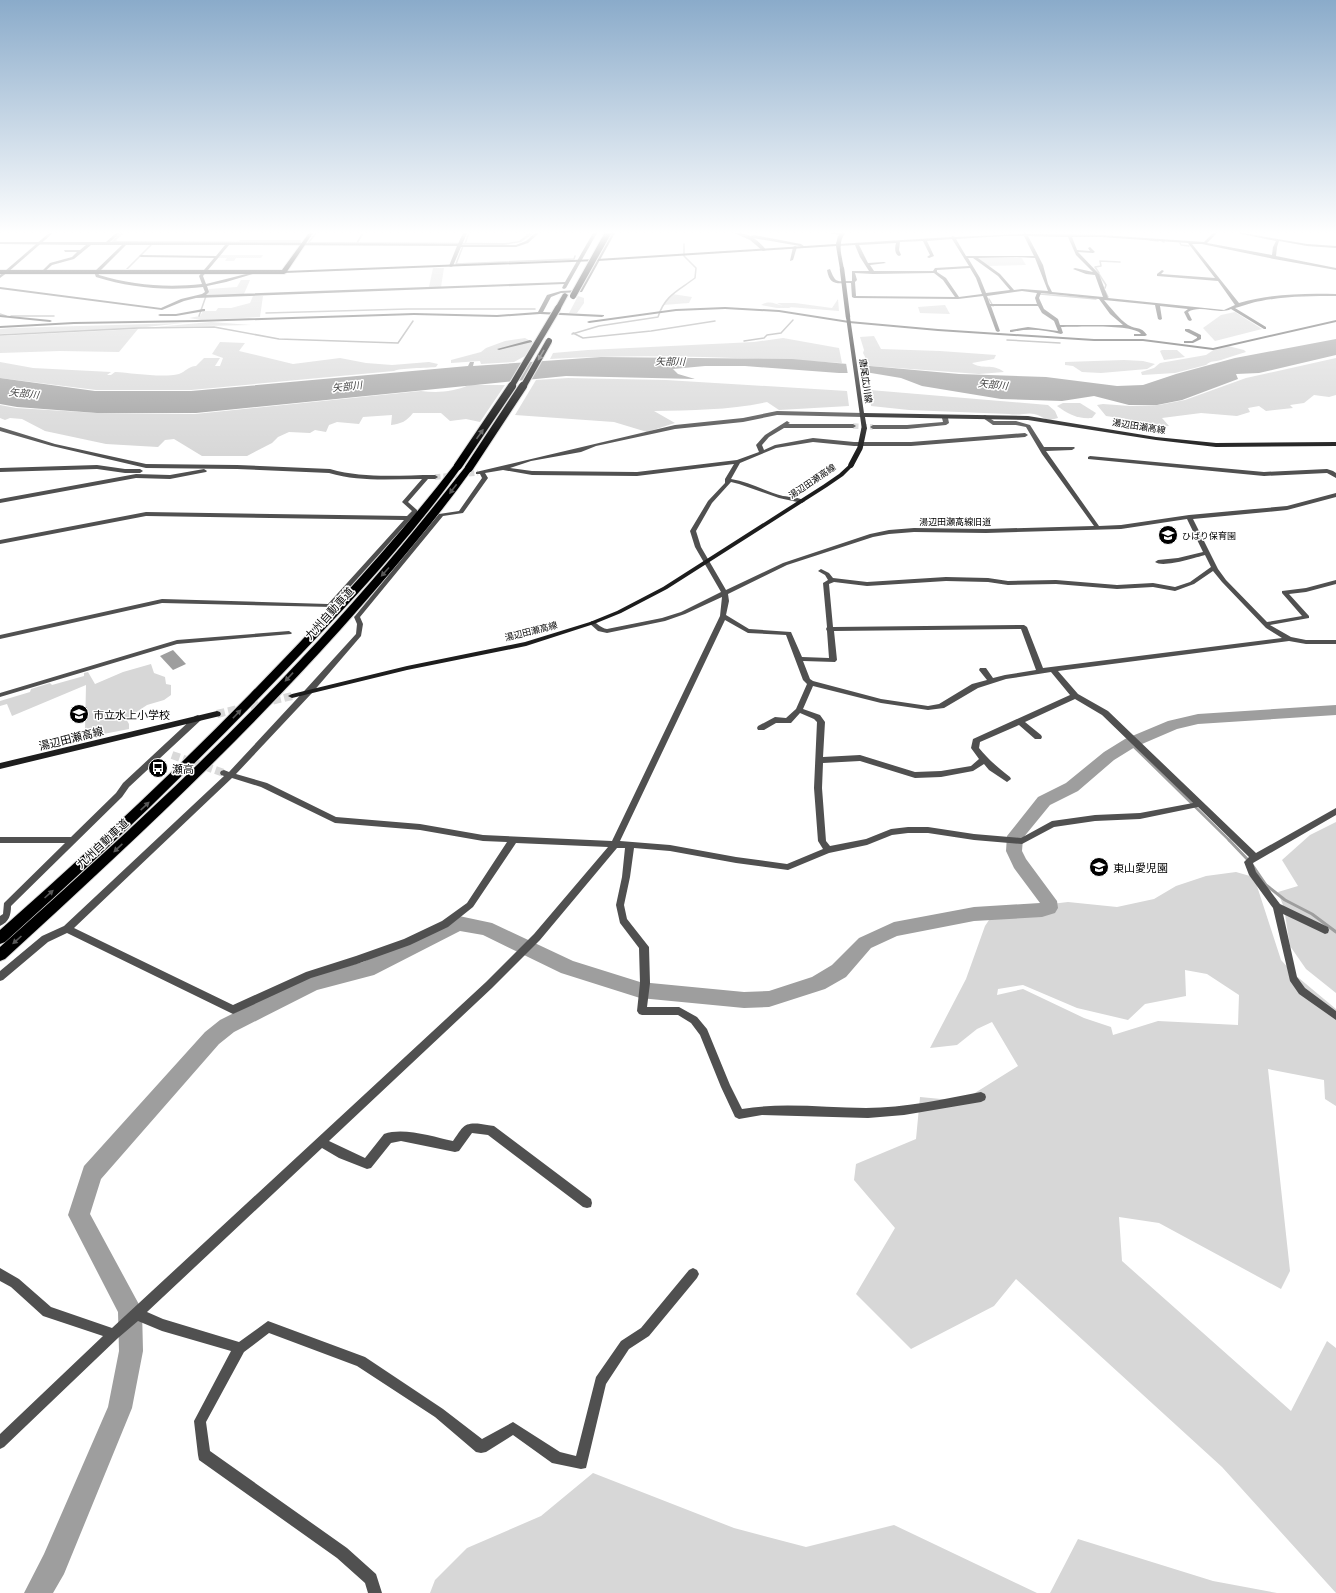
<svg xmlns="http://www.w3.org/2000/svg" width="1336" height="1593" font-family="Commissioner,'Noto Sans JP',sans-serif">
<rect width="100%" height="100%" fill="#fff"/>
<!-- green -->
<g fill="#d7d7d7" fill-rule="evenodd">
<polygon points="220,255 263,255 261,258 236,258 234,261 225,261 227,258 217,258"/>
<polygon points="1021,257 1026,265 988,266 978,258"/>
<polygon points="433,268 444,268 441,287 429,287"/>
<polygon points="241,280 250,280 244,294 206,295 209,289 237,287"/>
<polygon points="672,294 692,297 689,303 663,305"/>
<polygon points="253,296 263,296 260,317 201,320 189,318 200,316 203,311 216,311 218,308 231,308 250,303"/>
<polygon points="578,296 584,298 584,303 577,313 569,313"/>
<path d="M838,299L839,311L789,307L791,308H777L761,305C769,300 775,304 783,306L777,303H795L832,308Z"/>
<polygon points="945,305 950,314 920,313 918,307"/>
<polygon points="1235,312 1262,329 1215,341 1203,328 1221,315"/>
<polygon points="211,322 251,325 155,327"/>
<polygon points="183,323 128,329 0,334 0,329 12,328"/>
<polygon points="138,329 119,352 60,351 0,353 0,336"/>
<path d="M874,336L881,349L940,351L996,355L994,359L972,363C982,370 993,363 1004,372L979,374L870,366L863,353L864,350L860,337Z"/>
<polygon points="525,338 534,343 525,356 514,362 481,364 480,361 451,363 451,360 481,352 486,348 505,341"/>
<path d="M783,338L839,348L842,363C745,358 647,353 550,359L553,353L588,350L754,342Z"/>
<path d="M220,342L245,343L239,351L293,364L340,358L366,363L392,365L429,362L438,364L436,367C427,368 399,368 394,371L191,390H96L0,378V362L33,368L111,372L107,375H111L115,372C132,373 162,378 179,374C185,372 189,366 196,366L204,358H220L215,366H220L223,358L212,354Z"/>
<path d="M1228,346L1244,350L1246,352C1237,355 1229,357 1221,360C1215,362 1211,360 1206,365L1175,373L1142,375L1141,372L1154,368L1160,363L1206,355L1215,349Z"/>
<polygon points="1162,350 1177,350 1185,357 1164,360 1160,351"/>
<polygon points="1336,358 1336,395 1329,397 1314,395 1304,403 1290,405 1293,408 1266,411 1259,406 1248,408 1250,412 1237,416 1201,413 1162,418 1169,426 1156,427 1135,424 1127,419 1106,416 1097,405 1103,404 1130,406 1159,405 1185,400 1246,378"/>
<polygon points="1124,360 1143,361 1155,364 1147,369 1101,373 1082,372 1073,366 1065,365 1065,362"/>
<path d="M568,378L666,380L847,391L849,406L779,410L767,402C730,410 692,410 654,411L675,423L647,432L614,422L515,415L536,380Z"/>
<path d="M469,385H505L480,422L466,419L450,421L441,413H413C407,421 401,424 391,425L392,415L363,417L359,424L337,422L329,425L326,432L315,430L310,433L289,432L278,437L272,443L247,456H202L174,439L165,440L158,447L106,444L45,431L22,419L10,418L5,420L0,418V405L16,408L97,413L195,414L421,391C438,393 453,392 469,385Z"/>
<path d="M870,390L1048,405L1055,411L1058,418C1043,422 1046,417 1034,414C1028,412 1018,416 1009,414L909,410L871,406Z"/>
<path d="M1063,403H1080L1096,413L1092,418C1077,419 1068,414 1057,406Z"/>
<polygon points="151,664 154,673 165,677 166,684 171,685 171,695 164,700 147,705 126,719 129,724 129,729 88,737 88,731 85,731 86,685 12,716 7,704 0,706 0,701 30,692 31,689 50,683 52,685 84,676 84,673 88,672 95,684 123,672"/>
<polygon points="1336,822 1336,993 1306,969 1290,946 1284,908 1278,892 1298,886 1282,860 1310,835"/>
<path d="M1236,872L1250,876L1256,883L1281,960L1294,974L1336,1009V1106L1325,1099L1324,1080L1268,1069L1290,1271L1281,1289L1159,1223L1119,1217L1122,1261L1291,1411L1327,1341L1336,1348V1593L1222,1467L1016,1279L994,1306L911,1349L856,1294L895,1228L854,1180L856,1164L916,1139L920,1097L962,1101L1018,1066L992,1022L977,1029L957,1045L930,1048L966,979L985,926L993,914L1017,908L1068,902L1117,907L1154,899L1176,886L1206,876ZM1185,970L1207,974L1239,995L1238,1025L1158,1021L1113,1035L1111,1027L1084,1018L1023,989L997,995L998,989L1023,985L1077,1008L1128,1020L1145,1004L1186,996Z"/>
<polygon points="593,1473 734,1528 806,1547 894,1525 1037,1593 430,1593 435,1580 467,1548 541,1516"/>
<polygon points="1078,1539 1213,1581 1277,1593 1050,1593"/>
</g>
<!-- water -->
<g fill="#9e9e9e">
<polygon points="120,233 124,233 116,240 117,241 506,243 519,241 529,233 534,233 521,242 504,245 111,242"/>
<polygon points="1336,339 1336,355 1259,373 1236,374 1238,379 1182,400 1157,405 1129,405 1094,396 1062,401 1001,399 922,386 901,378 871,373 839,373 745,366 705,366 673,369 678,374 695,379 566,376 196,413 97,413 17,407 0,404 0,378 95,391 191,391 468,366 470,362 474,362 473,366 601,357 792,359 959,374 1046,377 1117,386 1143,385 1176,374 1235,358"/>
<polygon points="173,650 186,664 173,670 160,656"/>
</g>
<!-- pier -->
<polygon fill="#fff" points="846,363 863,364 865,375 848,375"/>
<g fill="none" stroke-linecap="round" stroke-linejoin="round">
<!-- stream-far2 -->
<g stroke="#9e9e9e" stroke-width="1.5">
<polyline points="1150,240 1158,241"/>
<polyline points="240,241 300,241"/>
<polyline points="1162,241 1164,242"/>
<polyline points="309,242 316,233"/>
<polyline points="357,243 363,233"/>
<polyline points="1180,243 1181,245 1189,246"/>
<polyline points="465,244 469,233"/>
<polyline points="463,246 456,264 574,259 575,256"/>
<polyline points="125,271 151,245"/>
<polyline points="1099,273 1095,267 1101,266 1100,261 1120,262"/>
<polyline points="1099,274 1106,285 1105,288"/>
<polyline points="1105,291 1108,297"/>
<polyline points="1040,294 1096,299"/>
<polyline points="989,299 993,306"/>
<polyline points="266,313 408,309 535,309"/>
<polyline points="0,314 6,316"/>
<polyline points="11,316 54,316"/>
<polyline points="199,316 206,296"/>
<polyline points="573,333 583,338 651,331 715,321"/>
<path d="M572,334L599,326L658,317C665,295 678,291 695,278L696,268L684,256V244"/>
<polyline points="0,335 139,328 214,327 279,339 398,343 413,321"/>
<polyline points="1007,340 1060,343"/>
<polyline points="744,341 764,338 767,335 781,333 793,320"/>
</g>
<!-- stream-far1 -->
<polyline stroke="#9e9e9e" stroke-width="2.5" points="1130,743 1230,841"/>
<!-- stream -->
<g stroke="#9e9e9e" stroke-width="3">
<polyline points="1229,840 1249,861"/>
<polyline points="1253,866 1266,885 1285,900 1312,914 1336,932"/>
</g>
<!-- river -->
<polygon fill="#9e9e9e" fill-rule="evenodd" points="1336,705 1336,715 1198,724 1177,729 1135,747 1114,760 1078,791 1050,805 1023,838 1022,851 1026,859 1057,901 1058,908 1055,913 1042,917 974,921 897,936 871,948 846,977 825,989 769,1007 744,1008 640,998 561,973 483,935 460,931 374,975 317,990 234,1032 219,1044 101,1179 90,1214 142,1310 143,1351 132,1408 64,1574 53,1593 24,1593 44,1554 108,1407 119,1351 118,1312 68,1215 84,1166 205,1032 220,1020 306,977 363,962 459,916 492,923 573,961 640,982 744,992 769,991 812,977 832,965 859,938 894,922 974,907 1040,903 1014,868 1006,851 1007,836 1038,797 1066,783 1104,752 1125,739 1168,721 1198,714"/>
<!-- minor-tunnel-far1 -->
<g stroke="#d9d9d9" stroke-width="5.5" stroke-dasharray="5.5 3" stroke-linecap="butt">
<polyline points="853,426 873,427"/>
<polyline points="435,477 478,473"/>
</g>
<!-- minor-tunnel -->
<polyline stroke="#d9d9d9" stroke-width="8" stroke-dasharray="8 3.5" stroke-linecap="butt" points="172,755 224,773"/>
<!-- secondary-tunnel -->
<polyline stroke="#d9d9d9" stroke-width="8" stroke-dasharray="8 3.5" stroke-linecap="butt" points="217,714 292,696"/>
<defs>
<polygon id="primary" points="309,233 313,233 286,273 284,274 0,274 0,270 282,270"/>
<g id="motorway">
<polygon points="565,293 568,295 561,308 556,309 555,308 563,294"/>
<path d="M458,463L462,466C409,541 345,608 282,674C193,767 101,856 5,942L0,944V930C86,854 170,776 250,694C322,620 392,546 455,464Z"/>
<path d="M469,465L473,468C433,524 387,577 341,629C236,746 121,853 5,959L0,961V947C104,854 207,760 302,658C360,597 414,532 466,466Z"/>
</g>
</defs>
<!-- primary casing -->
<use href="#primary" stroke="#dbdbdb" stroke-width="2"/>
<!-- motorway casing -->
<use href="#motorway" stroke="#dbdbdb" stroke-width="2"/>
<!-- minor -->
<g fill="#505050" fill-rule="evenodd">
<path d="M116,233H120L110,242L458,244L463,233H467L462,245H516L526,241L535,233H539L528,243L516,247H461L453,266L451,267L449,266L457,246L229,245L203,276L206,284L254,272L256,273L226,282L207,286L209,292L206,295L565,282L593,233H597L566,288L564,289L562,288L564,284L196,298L184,301L162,310L0,289V287L161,308L181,299L202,294L205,292L203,287C167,291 131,288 96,277L94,272L122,245H91L74,259L52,265L43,273L41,272L50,263L72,257L77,252H65L64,250H80L86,245L0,244V242H106ZM126,245H225L216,256L141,255L139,256L141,257L214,258L199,276L202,284C167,288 132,285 99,275L98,273Z"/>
<polygon points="611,233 615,233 582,292 561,293 551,297 543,312 604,315 604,316 602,317 540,314 497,317 414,315 197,322 74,324 0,328 0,326 74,322 197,320 414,313 497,315 538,312 547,295 561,291 579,290"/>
<polygon points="828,233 838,233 843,234 841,235"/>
<path d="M1025,233L1027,234L1101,235L1204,242L1213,233H1217L1207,243L1272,255L1273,247L1276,241L1237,233H1243L1307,244L1336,246V248L1307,246L1279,241L1277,247L1276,256L1336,268V270L1274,259L1202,244H1192L1239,303C1271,294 1303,293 1336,294V296C1311,296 1286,296 1261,301C1252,302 1243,306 1235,308L1266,327V329H1264L1231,309C1218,315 1200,304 1188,312L1192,320L1190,321L1188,320L1184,312L1188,309L1160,306L1162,319L1160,320L1158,319L1155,305L1104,300C1111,308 1119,319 1128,325C1137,330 1141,326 1147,335L1145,336H1134V334H1141C1134,324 1076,327 1061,327L1063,333L1061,334C1045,330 1028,328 1012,332H1010V330L1028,327L1058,331L1054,321L1042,313L1038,306H991L1000,331L998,332L996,331L983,296L958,299L854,298L852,297L851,283C836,283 830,286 827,270L830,269C836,284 836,281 852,281V271H869L860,257L855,245L837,246L838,244L951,237L953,236L955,237L1023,234ZM1004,236H1024L1034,256H966L956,239ZM1028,236L1068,237L1076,255L1093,272L1075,268L1073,269L1086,274L1095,275L1103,297L1052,292L1048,284L1043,265ZM1072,237H1101L1188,243L1215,278L1161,274L1164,271L1162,270L1157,274V276L1218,281L1235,305L1224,310L1108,298L1099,274L1078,252L1093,253L1095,252L1090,247L1088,248L1090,251L1077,250ZM952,239L969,266L935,268L933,271H874L870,265L886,263L884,262L868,263L859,245L896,243C895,247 894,254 899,256L901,255L899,250L900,242L923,241L930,255L927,257L929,258L934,256L927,241ZM1017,257L1035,258L1048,291L1022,289L1014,290L1000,274L978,258ZM968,258H973L998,276L1010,290L986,293L980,278ZM970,268L976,278L982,294L959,297L946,278L937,272V270ZM855,273L873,274L934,273L943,280L955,297L856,296L855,282L857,280ZM1022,291L1037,293L1035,298L1037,304H990L987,296ZM1041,293L1099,299L1110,314L1123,325H1060L1058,319L1044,309L1039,298Z"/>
<polygon points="754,235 801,244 805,247 803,248 800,246 747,237"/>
<polygon points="795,246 797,247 793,260 790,261 793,247"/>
<polygon points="5,271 8,272 0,278 0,275"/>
<polygon points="725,307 779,310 849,321 938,329 1094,339 1143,339 1213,348 1336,320 1336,322 1213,350 1143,341 1094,341 938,331 849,323 779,312 725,309 676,311 589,323 587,322 589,321 676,309"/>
<polygon points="203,309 205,309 205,311 176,316 160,316 158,315 160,314 176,314"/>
<polygon points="0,315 50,320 52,321 50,322 0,317"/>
<polygon points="1185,329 1189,329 1201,335 1201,339 1193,343 1184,343 1184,341 1192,341 1197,338 1197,337 1185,331"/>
<polygon points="530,340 532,341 532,342 499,350 497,349"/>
<path d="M777,411L863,413L866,415L863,417L777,415L743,422L675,429L596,446L581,452L531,461L510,468L532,471L637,472L737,460L759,452L756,445L765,435L787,421L790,423L788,424H853L856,426L853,428H784L769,437L762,445L764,450L775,445L813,438L854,442H911L1025,433L1028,435L1025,437L911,446H854L813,442L776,448L740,463L731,479C749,482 765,491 783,496C790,497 799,497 805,501L802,503L779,498L739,484L731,482L712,503L696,531L701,547L726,590L783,563L870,534L889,530L914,528L986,529L1094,526L1042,454L1026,427L1016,425H993L983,418V416L985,415L994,421H1016L1030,425L1044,447H1074L1075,448L1072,450L1046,451L1099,526L1121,525L1189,515L1287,506L1336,493V497L1287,510L1193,519L1218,569L1226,580L1267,622L1302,616L1282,593V591L1306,588L1336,580V584L1306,592L1289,594L1309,616V618L1270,625L1291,637L1306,640H1336V644H1306L1289,641L1058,671L1078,694L1108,711L1256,853L1336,808V815L1253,863L1256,872L1280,904L1328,927L1329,930L1328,933L1325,934L1283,914L1297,977L1305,988L1336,1011V1020L1299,994L1290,981L1273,908L1249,875L1244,862L1249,857L1198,807L1140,819L1095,821L1054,827L1022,844L974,840L928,833H908L892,835L867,845L829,853L788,870L736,863L670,851L634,848L630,877L624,905L627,919L649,947L650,983L647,1007H679L697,1017L707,1029L730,1085L742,1109C783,1102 825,1108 866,1108C905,1108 943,1099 981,1092L985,1094L986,1097L985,1100L981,1102L904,1115L868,1118L762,1115L739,1119L735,1117L721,1087L700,1035L691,1023L678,1015H642L639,1014L637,1011L640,983L639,948L620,923L616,905L622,877L625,848H617L540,940L492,988L329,1141L365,1158L384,1134C404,1127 433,1137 453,1141C463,1128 462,1122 481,1124C485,1125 489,1125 494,1126L591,1199L592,1203L591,1207L587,1208L583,1207L488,1135L472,1133L459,1151L455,1152L401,1141L391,1143L371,1168L367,1169L339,1158L322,1148L147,1312L163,1319L239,1342L268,1321L365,1357L443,1409L482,1439L513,1422L560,1452L576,1456L596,1377L621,1341L641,1328L689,1270L693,1268L697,1270L699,1274L697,1278L649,1336L629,1349L606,1384L586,1468L581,1469L552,1463L513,1435L486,1452L481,1453L476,1452L435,1417L357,1366L269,1333L244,1352L206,1422L210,1451L347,1548L376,1574L382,1593H368L365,1583L337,1558L199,1460L198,1455L194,1421L231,1351L162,1331L138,1321L118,1338L4,1447L0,1449V1434L103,1336L43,1316L11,1287L0,1281V1268L19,1279L51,1307L112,1328L486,982L534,934L608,847L516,843L473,907L448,927L410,945L357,964L311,978L233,1014L67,933L48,942L3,980L0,981V971L42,936L64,926L224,776L221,775L220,773L221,771L224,770L229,772L306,689L356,634L357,624L354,617L355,616L439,514L459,511L482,478L480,474H476V472L675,425L743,418ZM734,464L725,479V483L708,501L690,531L695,547L721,592L681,612L662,618L607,629C600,628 598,623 592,621L589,623L598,631L607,633L665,621L685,614L722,597L720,616L612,841L483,835L420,824L336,817L267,783L236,774L312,693L361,636L363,624L360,617L443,516L463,513L488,478L485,473L503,470L532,475L637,476ZM1187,519L1203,552L1178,558L1158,560L1155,562C1163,568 1194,558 1205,555L1211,567L1190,582L1175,587L1153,583L1117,585L1056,580L1008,581L988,578L946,577L867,582L833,578L829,573L821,569L818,571L825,575L828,580L823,583L827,627L826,629L827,631L829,658L802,657L791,632L749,629L726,615L729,601L728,594L787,565L873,537L889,534L914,532L986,533L1121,529ZM1213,571L1222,582L1266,628L1282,638L1043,668L1027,627L1024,625L833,627L829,584L834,582L867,586L946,581L988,582L1008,585L1056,584L1117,589L1153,587L1175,591L1194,584ZM725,620L748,633L786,635L803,680L807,684L796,709L786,718L775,717L758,726L757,728L758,730H764L776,723H791L800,713L814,719L817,722L814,788L818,841L823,849L787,864L736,857L670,845L620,841ZM1021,629L1036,670L1005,675L993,678L986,668H980L979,670L987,680L972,684L939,704L928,706L881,699L813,681L810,679L803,661L835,662L837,660L834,631ZM1051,672L1070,695L973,739L971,748L979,759L971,766L941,771L915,772L860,755L823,757L825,722L820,715L803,709L813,686L881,703L928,710L944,708L978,688L1006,679ZM1075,699L1102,715L1193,803L1140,813L1095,815L1052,821L1021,838L974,834L928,827H908L891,829L866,839L830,846L826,841L822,788L823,763L860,761L915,778L941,777L973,771L984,764L989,770L1007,782L1011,779L1010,777C998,768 988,759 979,748L980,742L1019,725L1035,739H1041L1042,737L1041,735L1025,722ZM232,778L261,787L335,823L420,830L483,841L507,842L467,903L442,921L404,939L356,956L306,972L233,1005L74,928Z"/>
<polygon points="945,416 948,418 949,423 946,425 907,429 873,429 870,427 873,425 907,425 943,422 942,418"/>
<path d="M0,427L55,444L146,464L237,465L330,469C365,479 399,475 435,475L438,477L435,479H428L408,502L417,510V512L332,607L162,603L0,639V635L162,599L328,604L404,520L146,516L0,544V540L146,512L407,516L412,511L402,502L422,479C391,479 359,482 329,473L237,469L146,468L52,446L0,431Z"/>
<polygon points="1090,456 1264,472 1327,469 1333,471 1336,473 1336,478 1327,473 1264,476 1088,459 1088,457"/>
<polygon points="97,465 125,469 140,469 143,471 140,473 125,473 97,469 0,472 0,468"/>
<polygon points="204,469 207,471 206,472 170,479 136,478 0,503 0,499 136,474 170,475"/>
<polygon points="289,631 292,633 291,634 177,644 0,697 0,693 177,640"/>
<path d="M198,715L202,718L201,720L129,787L122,797L11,906C11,915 9,922 0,926V916L3,914L4,903L65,843H0V837H71L116,793L123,783L195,716Z"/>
</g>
<!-- tertiary -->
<g fill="#505050" fill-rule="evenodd">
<polygon points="49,233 53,233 7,273 5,273 5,271"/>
<path d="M734,233C746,231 759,240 766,250L763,251L750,240Z"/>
</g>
<!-- secondary -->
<g fill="#1d1d1d" fill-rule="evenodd">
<path d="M841,233H845C837,244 842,257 844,269L842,270L840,269L836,246L597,261L284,273L282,272L284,271L597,259L836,244L838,236Z"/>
<polygon points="848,316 850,317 864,413 1028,416 1156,437 1216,443 1336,442 1336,446 1216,447 1156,440 1028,420 865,417 867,429 862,430 846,317"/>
<polygon points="851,463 854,465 843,476 827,487 667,589 621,613 594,624 526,646 407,670 292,698 288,696 292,694 407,666 525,642 590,622 617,611 663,587 823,485 839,474"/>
<polygon points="217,711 220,712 221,714 220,716 0,769 0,763"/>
</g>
<!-- primary -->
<use href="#primary" fill="#000" fill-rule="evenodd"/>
<!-- motorway -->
<use href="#motorway" fill="#000" fill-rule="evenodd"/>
<defs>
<g id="motorway-bridge-far1">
<polyline points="573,296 608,233"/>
<polyline points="511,387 558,308"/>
<polyline points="523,387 549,341"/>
</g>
<g id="motorway-bridge">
<polyline points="458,466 512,386"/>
<polyline points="469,468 523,386"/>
</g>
</defs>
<!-- motorway-bridge-far1 casing -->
<use href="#motorway-bridge-far1" stroke="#dbdbdb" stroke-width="8" stroke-linecap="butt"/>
<!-- motorway-bridge casing -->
<use href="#motorway-bridge" stroke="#dbdbdb" stroke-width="10" stroke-linecap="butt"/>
<!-- secondary-bridge-far1 -->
<polyline stroke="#1d1d1d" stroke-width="4.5" points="842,269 848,317"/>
<!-- secondary-bridge -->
<polyline stroke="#1d1d1d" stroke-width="5.5" points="851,465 860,448 864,429"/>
<!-- motorway-bridge-far1 -->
<use href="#motorway-bridge-far1" stroke="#000" stroke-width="6"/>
<!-- motorway-bridge -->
<use href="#motorway-bridge" stroke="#000" stroke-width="8"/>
</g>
<!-- one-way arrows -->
<defs><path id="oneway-solid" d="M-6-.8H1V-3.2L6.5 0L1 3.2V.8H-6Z"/></defs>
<g fill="#595959">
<use href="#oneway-solid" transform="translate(541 355) rotate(120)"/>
<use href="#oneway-solid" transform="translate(480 434) rotate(-55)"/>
<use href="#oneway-solid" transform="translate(453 489) rotate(127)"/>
<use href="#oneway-solid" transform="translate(385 572) rotate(132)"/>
<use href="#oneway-solid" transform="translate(289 677) rotate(133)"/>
<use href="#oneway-solid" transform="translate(237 714) rotate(-46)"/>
<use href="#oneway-solid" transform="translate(145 806) rotate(-43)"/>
<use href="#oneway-solid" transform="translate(118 848) rotate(137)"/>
<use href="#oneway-solid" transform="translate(49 894) rotate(-42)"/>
<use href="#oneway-solid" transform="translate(17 940) rotate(138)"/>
</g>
<!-- sky -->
<linearGradient id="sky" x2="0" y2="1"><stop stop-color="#8aabca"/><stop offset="0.51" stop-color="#fff"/><stop offset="1" stop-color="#fff" stop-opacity="0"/></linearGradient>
<rect width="1336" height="456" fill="url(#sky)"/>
<!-- icons -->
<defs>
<symbol id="school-disc" viewBox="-11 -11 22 22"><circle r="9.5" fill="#000" stroke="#fff"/><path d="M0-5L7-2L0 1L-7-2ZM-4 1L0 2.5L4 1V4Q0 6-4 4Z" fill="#fff"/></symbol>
<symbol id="bus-disc" viewBox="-11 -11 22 22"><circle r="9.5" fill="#000" stroke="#fff"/><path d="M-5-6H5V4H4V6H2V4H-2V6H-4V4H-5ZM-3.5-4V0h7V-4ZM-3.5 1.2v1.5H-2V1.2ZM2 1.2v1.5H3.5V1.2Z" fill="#fff"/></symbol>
</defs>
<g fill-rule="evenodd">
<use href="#school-disc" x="1157" y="524" width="22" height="22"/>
<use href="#school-disc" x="68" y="703" width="22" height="22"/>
<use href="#bus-disc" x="147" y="757" width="22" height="22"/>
<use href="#school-disc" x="1088" y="856" width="22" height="22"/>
</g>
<g text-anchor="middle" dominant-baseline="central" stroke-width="3" stroke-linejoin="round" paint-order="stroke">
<!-- far-street labels -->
<g font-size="9" fill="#000" stroke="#fff">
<text transform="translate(866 381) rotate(82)">唐尾広川線</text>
<text transform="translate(1139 426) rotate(9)">湯辺田瀬高線</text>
<text transform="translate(812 481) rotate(-34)">湯辺田瀬高線</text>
<text x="955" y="521">湯辺田瀬高線旧道</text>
<text transform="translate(531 631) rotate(-14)">湯辺田瀬高線</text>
</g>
<!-- far-poi labels -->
<g font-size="9" fill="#000" stroke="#fff" text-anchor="start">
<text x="1182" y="535">ひばり保育園</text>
</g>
<!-- far-water labels -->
<g font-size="10" font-style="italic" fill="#3f3f3f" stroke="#fff">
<text transform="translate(670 361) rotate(1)">矢部川</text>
<text transform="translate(993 384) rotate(6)">矢部川</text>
<text transform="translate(347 386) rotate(-6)">矢部川</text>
<text transform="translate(24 393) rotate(7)">矢部川</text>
</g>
<!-- street labels -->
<g font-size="11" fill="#000" stroke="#fff">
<text transform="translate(329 613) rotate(-48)">九州自動車道</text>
<text transform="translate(71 738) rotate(-14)">湯辺田瀬高線</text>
<text transform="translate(102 843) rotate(-43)">九州自動車道</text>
</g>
<!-- poi labels -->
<g font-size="11" fill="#000" stroke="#fff" text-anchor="start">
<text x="93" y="714">市立水上小学校</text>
<text x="172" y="768">瀬高</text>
<text x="1113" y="867">東山愛児園</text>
</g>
</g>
</svg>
